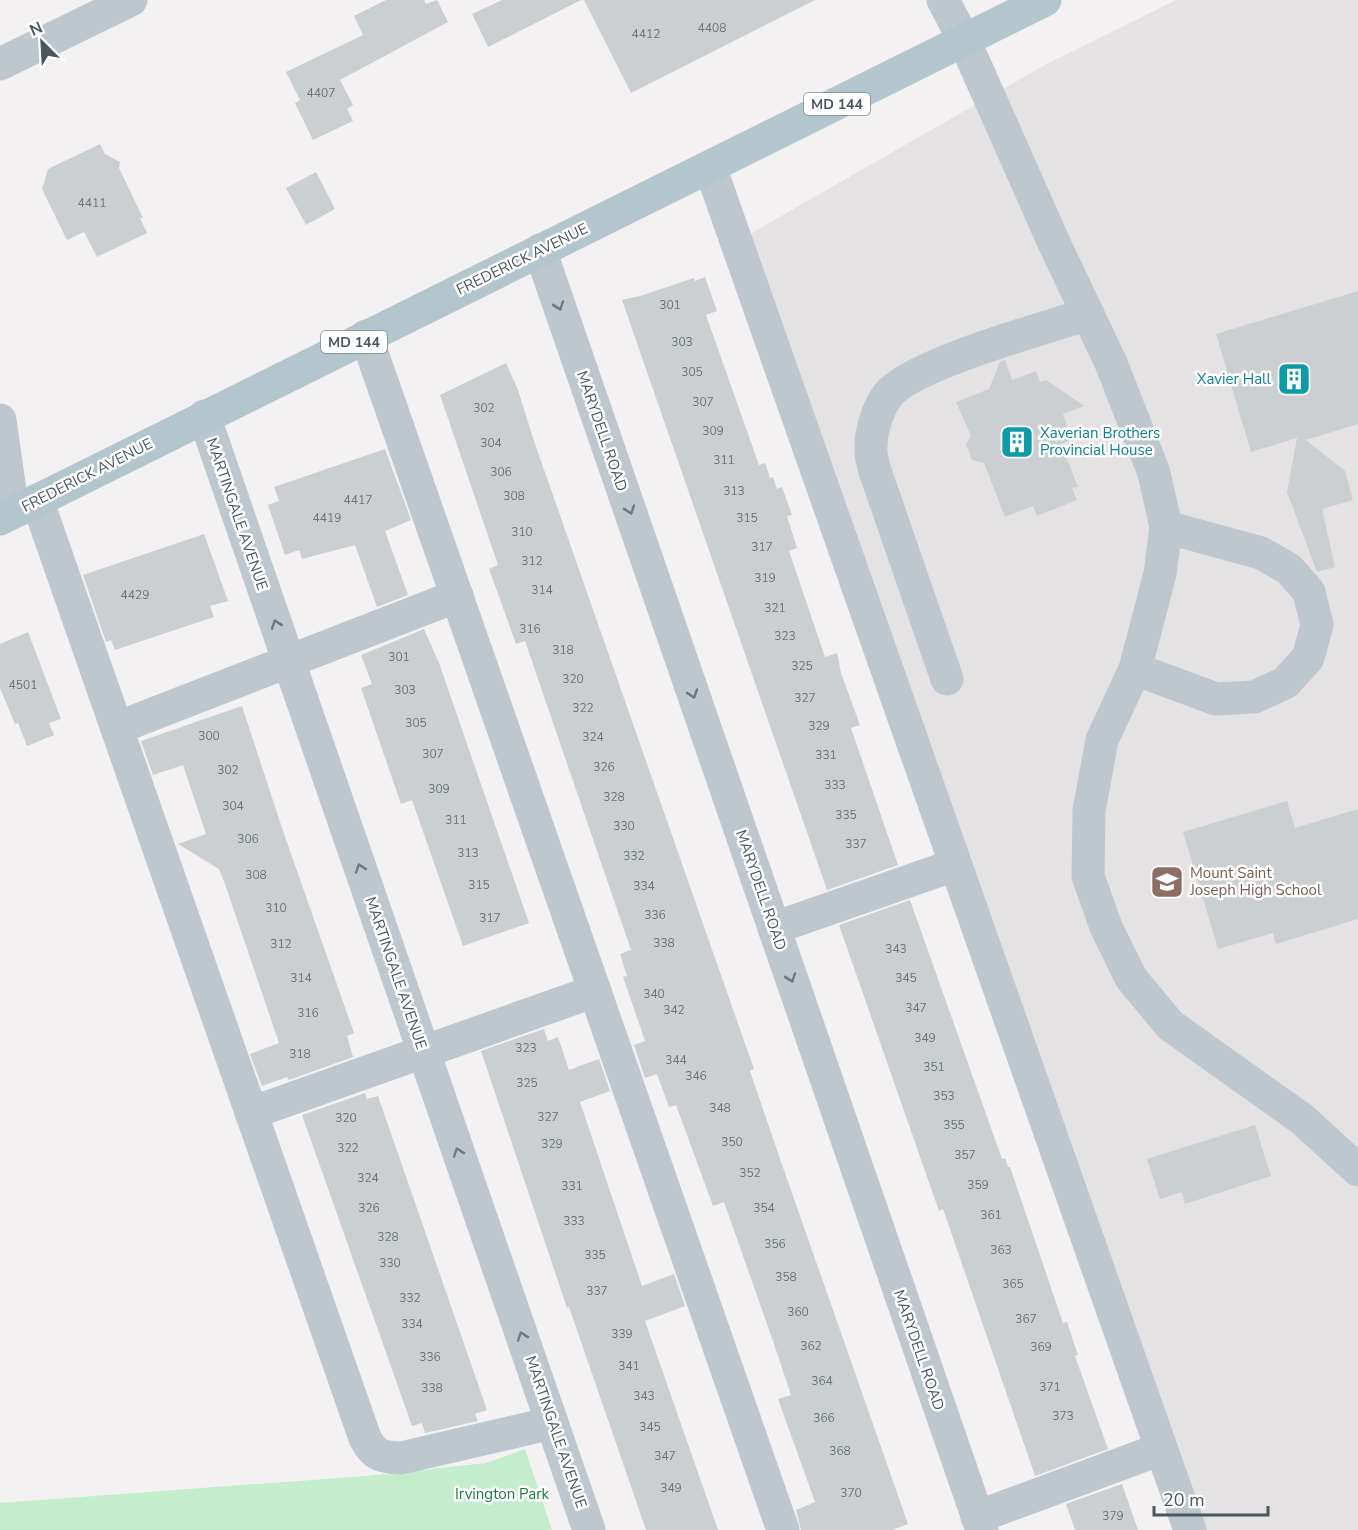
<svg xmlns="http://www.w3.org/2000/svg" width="1358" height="1530" font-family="'Nunito Sans',sans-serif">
<rect width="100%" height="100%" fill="#f3f1f2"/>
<!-- education -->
<polygon fill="#e4e2e3" points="1176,0 1358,0 1358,1530 1201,1530 750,234 1043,66"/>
<!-- green -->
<polygon fill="#c4edcd" points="525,1449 552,1530 0,1530 0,1503 366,1476 486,1463"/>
<!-- building -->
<g fill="#cccfd2">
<polygon points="386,0 424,0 426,4 437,0 448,22 340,80 353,105 347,109 353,121 313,140 295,103 300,100 286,72 363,35 354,16"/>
<polygon points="502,0 581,0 488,47 472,14"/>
<polygon points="584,0 815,0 631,93"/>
<polygon points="100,144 105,154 120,162 119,168 143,218 140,218 147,233 97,257 84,232 67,240 42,189 48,169"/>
<polygon points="316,172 335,209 306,225 286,188"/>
<polygon points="705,277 717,311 706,315 759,465 765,463 770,478 773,477 777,489 782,487 792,515 787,516 797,548 789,551 825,657 837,653 841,673 860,725 851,728 898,865 827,890 622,300 640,296 694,278 695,281"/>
<polygon points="1358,291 1358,424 1306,440 1345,471 1353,500 1322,509 1335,567 1317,572 1287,492 1297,438 1251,452 1216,334"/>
<polygon points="1005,360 1012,380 1036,371 1040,382 1046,380 1084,406 1063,414 1071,440 1061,444 1078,487 1072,488 1077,500 1037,516 1033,506 1005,517 984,463 972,460 966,444 971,436 956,402 989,389 1000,362"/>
<polygon points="506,363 518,390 534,441 743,1038 754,1069 750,1071 779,1156 908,1524 892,1530 801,1530 796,1510 815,1502 778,1399 791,1395 773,1341 724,1202 713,1206 676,1105 669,1107 657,1074 645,1078 634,1045 645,1041 623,977 627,976 620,954 631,950 525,641 516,644 489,569 498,565 440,395"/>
<polygon points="385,449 411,520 385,531 408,595 377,607 355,545 302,559 299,550 285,555 268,505 279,501 274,487"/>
<polygon points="204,534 228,601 210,606 214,617 115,650 111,640 106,642 83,575"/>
<polygon points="424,629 439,663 529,923 463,946 412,800 401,804 361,688 372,684 361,655"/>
<polygon points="28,632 61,719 49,723 54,735 27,746 18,723 15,724 0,688 0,644"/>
<polygon points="242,706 283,831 354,1033 347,1036 353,1057 289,1080 287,1077 262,1086 250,1054 279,1043 225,884 219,869 178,844 206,834 183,765 153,775 141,741"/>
<polygon points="1287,801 1295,828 1358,809 1358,919 1276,944 1273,933 1218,949 1183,832"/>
<polygon points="910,900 1002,1159 1005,1158 1008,1167 1010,1167 1063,1323 1067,1322 1078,1355 1075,1356 1108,1449 1035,1476 943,1209 939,1211 839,925"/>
<polygon points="544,1029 548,1041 558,1037 569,1070 599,1059 610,1091 580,1102 642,1286 674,1274 685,1306 645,1321 718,1530 646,1530 569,1307 567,1308 481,1051"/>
<polygon points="365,1093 367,1099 378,1096 487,1410 475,1414 478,1421 425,1433 422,1423 412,1426 302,1115"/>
<polygon points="1255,1125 1271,1176 1185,1204 1182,1192 1160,1199 1147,1159"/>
<polygon points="1122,1484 1138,1530 1075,1530 1066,1504"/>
</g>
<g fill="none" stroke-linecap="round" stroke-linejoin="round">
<!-- minor -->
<g stroke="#bec7cd" stroke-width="33">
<polyline points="943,0 964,40 1054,243 1111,363 1154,473 1166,527 1160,574 1135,669 1102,740 1089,811 1088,876 1106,927 1131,978 1170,1025 1302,1119 1358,1170"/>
<polyline points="0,64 131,0"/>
<polyline points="710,167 1190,1530"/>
<polyline points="540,250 982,1530"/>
<polyline points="366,336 783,1530"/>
<polyline points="204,416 589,1530"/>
<polyline points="0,420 13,512"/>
<path d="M37,500L365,1438C374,1456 382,1457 401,1458L552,1423"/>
<polyline points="1135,669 1216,699 1254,697 1285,683 1308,658 1317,625 1309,592 1289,569 1261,553 1166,527"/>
<path d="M947,679L876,474C874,467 871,459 871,451C870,434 877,409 888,395C912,364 1046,328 1088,314"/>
<polyline points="117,728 457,596"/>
<polyline points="774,928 955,865"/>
<polyline points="251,1113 595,991"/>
<polyline points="977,1517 1161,1449"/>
</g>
<!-- major -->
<polyline stroke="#b3c5cd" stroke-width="33" points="0,519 1045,0"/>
</g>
<!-- one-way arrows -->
<defs><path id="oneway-chevron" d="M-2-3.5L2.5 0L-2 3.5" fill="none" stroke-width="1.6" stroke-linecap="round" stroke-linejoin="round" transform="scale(1.5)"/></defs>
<g stroke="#6d797f">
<use href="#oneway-chevron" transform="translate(559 306) rotate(71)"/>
<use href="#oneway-chevron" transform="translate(630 510) rotate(71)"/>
<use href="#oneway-chevron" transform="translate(276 624) rotate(-109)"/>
<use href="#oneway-chevron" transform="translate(693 694) rotate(71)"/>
<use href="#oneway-chevron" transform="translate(360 868) rotate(-109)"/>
<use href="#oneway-chevron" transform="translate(791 978) rotate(71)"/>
<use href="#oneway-chevron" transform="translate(458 1152) rotate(-109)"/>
<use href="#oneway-chevron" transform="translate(522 1336) rotate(-109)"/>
</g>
<!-- icons -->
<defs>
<symbol id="building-square" viewBox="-11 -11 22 22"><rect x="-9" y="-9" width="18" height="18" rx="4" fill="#0f9aa8" stroke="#fff"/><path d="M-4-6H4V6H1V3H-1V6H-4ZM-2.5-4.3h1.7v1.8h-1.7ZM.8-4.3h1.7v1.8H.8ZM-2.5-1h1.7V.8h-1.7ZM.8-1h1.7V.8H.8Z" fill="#fff"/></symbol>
<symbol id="school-square" viewBox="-11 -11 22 22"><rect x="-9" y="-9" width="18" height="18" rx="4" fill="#8d6e63" stroke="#fff"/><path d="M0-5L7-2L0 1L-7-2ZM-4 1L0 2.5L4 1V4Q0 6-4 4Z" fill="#fff"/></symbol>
</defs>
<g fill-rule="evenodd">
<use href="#building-square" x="1275" y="360" width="38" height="38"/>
<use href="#building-square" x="998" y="423" width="38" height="38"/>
<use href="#school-square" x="1148" y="863" width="38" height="38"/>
</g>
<g text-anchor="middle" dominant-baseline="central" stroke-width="5" stroke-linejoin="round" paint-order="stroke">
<!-- number labels -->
<g font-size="12" fill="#6a757a">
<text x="712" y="28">4408</text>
<text x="646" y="34">4412</text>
<text x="321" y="93">4407</text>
<text x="92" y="203">4411</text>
<text x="670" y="305">301</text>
<text x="682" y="342">303</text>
<text x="692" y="372">305</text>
<text x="703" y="402">307</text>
<text x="484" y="408">302</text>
<text x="713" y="431">309</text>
<text x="491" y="443">304</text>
<text x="724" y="460">311</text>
<text x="501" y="472">306</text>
<text x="734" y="491">313</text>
<text x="514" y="496">308</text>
<text x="358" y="500">4417</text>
<text x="327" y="518">4419</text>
<text x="747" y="518">315</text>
<text x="522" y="532">310</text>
<text x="762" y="547">317</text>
<text x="532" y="561">312</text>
<text x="765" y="578">319</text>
<text x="542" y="590">314</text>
<text x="135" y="595">4429</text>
<text x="775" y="608">321</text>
<text x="530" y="629">316</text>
<text x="785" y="636">323</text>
<text x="563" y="650">318</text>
<text x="399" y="657">301</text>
<text x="802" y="666">325</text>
<text x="573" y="679">320</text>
<text x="23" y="685">4501</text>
<text x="405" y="690">303</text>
<text x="805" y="698">327</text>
<text x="583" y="708">322</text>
<text x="416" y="723">305</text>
<text x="819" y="726">329</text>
<text x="209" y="736">300</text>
<text x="593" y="737">324</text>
<text x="433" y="754">307</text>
<text x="826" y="755">331</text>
<text x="604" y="767">326</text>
<text x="228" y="770">302</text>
<text x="835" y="785">333</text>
<text x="439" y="789">309</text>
<text x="614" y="797">328</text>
<text x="233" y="806">304</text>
<text x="846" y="815">335</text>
<text x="456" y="820">311</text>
<text x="624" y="826">330</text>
<text x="248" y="839">306</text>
<text x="856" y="844">337</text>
<text x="468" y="853">313</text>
<text x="634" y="856">332</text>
<text x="256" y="875">308</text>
<text x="479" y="885">315</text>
<text x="644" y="886">334</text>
<text x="276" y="908">310</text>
<text x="655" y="915">336</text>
<text x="490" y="918">317</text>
<text x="664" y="943">338</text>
<text x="281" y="944">312</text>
<text x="896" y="949">343</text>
<text x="301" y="978">314</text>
<text x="906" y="978">345</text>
<text x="654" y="994">340</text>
<text x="916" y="1008">347</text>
<text x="674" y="1010">342</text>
<text x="308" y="1013">316</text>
<text x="925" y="1038">349</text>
<text x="526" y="1048">323</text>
<text x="300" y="1054">318</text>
<text x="676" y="1060">344</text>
<text x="934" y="1067">351</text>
<text x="696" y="1076">346</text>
<text x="527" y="1083">325</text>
<text x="944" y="1096">353</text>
<text x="720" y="1108">348</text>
<text x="548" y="1117">327</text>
<text x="346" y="1118">320</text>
<text x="954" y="1125">355</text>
<text x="732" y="1142">350</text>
<text x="552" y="1144">329</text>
<text x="348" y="1148">322</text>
<text x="965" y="1155">357</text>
<text x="750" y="1173">352</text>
<text x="368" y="1178">324</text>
<text x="978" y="1185">359</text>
<text x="572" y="1186">331</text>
<text x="369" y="1208">326</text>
<text x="764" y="1208">354</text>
<text x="991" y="1215">361</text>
<text x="574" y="1221">333</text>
<text x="388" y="1237">328</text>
<text x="775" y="1244">356</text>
<text x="1001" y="1250">363</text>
<text x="595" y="1255">335</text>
<text x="390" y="1263">330</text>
<text x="786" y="1277">358</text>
<text x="1013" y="1284">365</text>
<text x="597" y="1291">337</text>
<text x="410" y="1298">332</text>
<text x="798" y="1312">360</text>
<text x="1026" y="1319">367</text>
<text x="412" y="1324">334</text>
<text x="622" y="1334">339</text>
<text x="811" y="1346">362</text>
<text x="1041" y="1347">369</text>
<text x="430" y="1357">336</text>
<text x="629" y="1366">341</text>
<text x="822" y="1381">364</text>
<text x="1050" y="1387">371</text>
<text x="432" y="1388">338</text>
<text x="644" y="1396">343</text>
<text x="1063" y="1416">373</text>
<text x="824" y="1418">366</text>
<text x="650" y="1427">345</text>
<text x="840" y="1451">368</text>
<text x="665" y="1456">347</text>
<text x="671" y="1488">349</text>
<text x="851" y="1493">370</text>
<text x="1113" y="1516">379</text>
</g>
<!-- shield labels -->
<g fill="#fff" stroke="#80898e" stroke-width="1.5">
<rect x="804" y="93" width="66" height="22" rx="4.5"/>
<rect x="321" y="331" width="66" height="22" rx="4.5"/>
</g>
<g font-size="14" font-weight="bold" fill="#4a575d">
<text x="837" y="104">MD 144</text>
<text x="354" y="342">MD 144</text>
</g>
<!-- street labels -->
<g font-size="15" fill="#4a575d" stroke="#fff">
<text transform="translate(522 259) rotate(-26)">FREDERICK AVENUE</text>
<text transform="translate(602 431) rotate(71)">MARYDELL ROAD</text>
<text transform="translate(87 475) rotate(-27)">FREDERICK AVENUE</text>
<text transform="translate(237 514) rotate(71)">MARTINGALE AVENUE</text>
<text transform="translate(761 890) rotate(71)">MARYDELL ROAD</text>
<text transform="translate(396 973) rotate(71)">MARTINGALE AVENUE</text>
<text transform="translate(919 1350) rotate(71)">MARYDELL ROAD</text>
<text transform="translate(556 1432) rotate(71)">MARTINGALE AVENUE</text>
</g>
<!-- culture labels -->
<g font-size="15" fill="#0d838f" stroke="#fff" text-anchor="end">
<text x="1271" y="379">Xavier Hall</text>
<text x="1040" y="433" text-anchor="start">Xaverian Brothers<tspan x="1040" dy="17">Provincial House</tspan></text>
</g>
<!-- education labels -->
<g font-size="15" fill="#785e54" stroke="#fff" text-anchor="start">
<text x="1190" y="873">Mount Saint<tspan x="1190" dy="17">Joseph High School</tspan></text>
</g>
<!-- park labels -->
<g font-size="15" fill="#1f7b3f" stroke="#fff">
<text x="502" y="1494">Irvington Park</text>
</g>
</g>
<!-- north arrow -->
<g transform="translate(42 42) rotate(336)" stroke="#ffffff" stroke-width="4.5" paint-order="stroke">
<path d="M0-4.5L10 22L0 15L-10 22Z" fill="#4a575d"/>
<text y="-9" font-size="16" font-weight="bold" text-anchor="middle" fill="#4a575d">N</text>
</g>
<!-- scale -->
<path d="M1154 1506v9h114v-9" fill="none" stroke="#4a575d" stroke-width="3"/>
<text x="1163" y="1506" font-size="18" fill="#4a575d" stroke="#ffffff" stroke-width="4.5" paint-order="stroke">20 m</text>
</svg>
